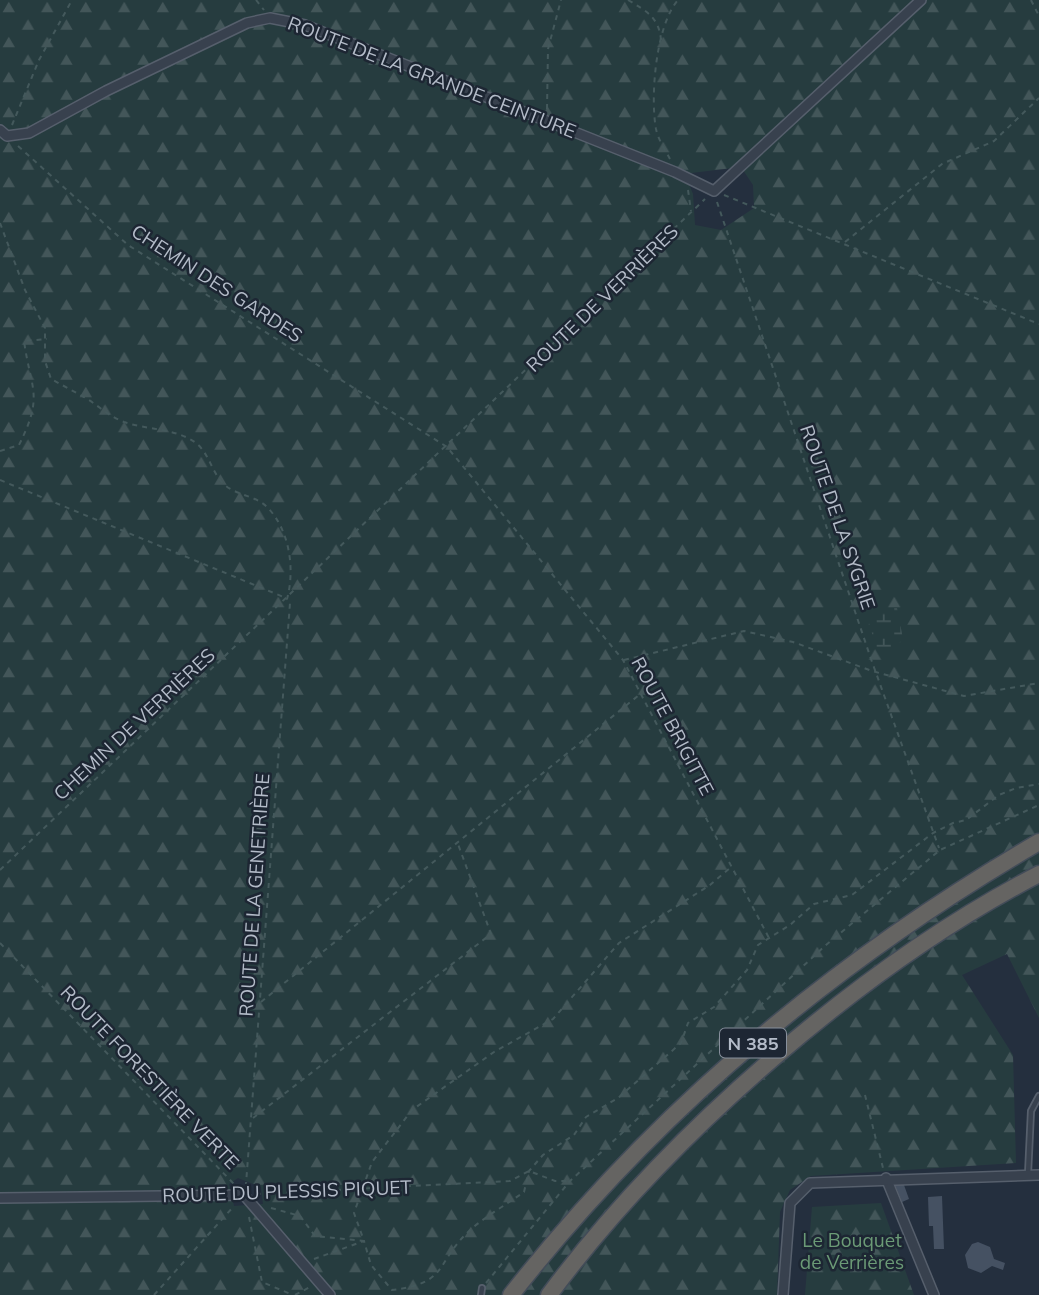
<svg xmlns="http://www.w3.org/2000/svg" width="1039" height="1295" font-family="Mulish,sans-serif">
<defs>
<pattern id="forest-firs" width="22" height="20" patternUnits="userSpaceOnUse" patternTransform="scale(1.75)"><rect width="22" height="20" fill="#263c3f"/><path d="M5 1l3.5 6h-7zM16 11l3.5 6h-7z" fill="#435659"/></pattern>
<pattern id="wetland-marsh" width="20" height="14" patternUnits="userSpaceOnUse" patternTransform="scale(1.75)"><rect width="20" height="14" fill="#263c3f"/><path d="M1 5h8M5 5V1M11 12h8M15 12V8" fill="none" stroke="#435659"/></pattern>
</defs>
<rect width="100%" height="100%" fill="#242f3e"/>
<!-- forest -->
<g fill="url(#forest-firs)" fill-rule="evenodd">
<path d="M0,0H1039V1018L1007,954L962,975L1013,1055L1016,1163L811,1176L790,1190L780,1212L777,1295H0ZM741,167L753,185L754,208L721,230L695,225L693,194L686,177L691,173ZM238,1178L261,1187L263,1204L234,1206L229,1184Z"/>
<polygon points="881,1203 914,1295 805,1295 812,1207"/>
</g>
<!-- wetland -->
<polygon fill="url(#wetland-marsh)" points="882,608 897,608 903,639 893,650 877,650 867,616"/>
<!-- building -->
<g fill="#455162">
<polygon points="895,1185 904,1185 909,1199 902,1202"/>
<polygon points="942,1196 944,1249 934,1249 933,1226 929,1226 928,1197"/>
<polygon points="978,1242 990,1247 994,1259 1005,1263 1003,1270 992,1266 981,1273 968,1268 965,1255 972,1244"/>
</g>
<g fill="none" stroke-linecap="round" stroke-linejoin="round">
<defs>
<g id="service">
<polyline points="1028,1174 1031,1111 1039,1096"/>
<polyline points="481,1295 482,1288"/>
</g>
<g id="minor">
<polyline points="0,130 7,136 29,133 106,91 247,23 270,18 305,25 675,172 714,191 921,0"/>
<polyline points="886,1178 934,1295"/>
<polyline points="0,1198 244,1195 330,1295"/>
<polyline points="783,1295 790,1203 810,1183 1039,1175"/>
</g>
<g id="trunk">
<path d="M511,1295C656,1110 836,960 1039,842"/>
<path d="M549,1295C668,1135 862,966 1039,874"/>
</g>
</defs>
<!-- service casing -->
<use href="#service" stroke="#565f6c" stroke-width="8"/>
<!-- minor casing -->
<use href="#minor" stroke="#565f6c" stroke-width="12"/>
<!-- trunk casing -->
<use href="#trunk" stroke="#434c59" stroke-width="19"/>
<!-- path -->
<g stroke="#44595c" stroke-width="2" stroke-dasharray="5 5" stroke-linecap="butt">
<polyline points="256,0 264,10"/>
<path d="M628,0C646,11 659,17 661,40"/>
<polyline points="1031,0 1039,16"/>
<polyline points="547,109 548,49 561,0"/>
<polyline points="12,125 39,60 72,0"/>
<polyline points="18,146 128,245 447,447 623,660 769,938"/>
<path d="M670,159C665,150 658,139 656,129C650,96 656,25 678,0"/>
<polyline points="688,190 691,211"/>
<polyline points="724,195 1039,324"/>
<polyline points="717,202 871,659 939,848"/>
<path d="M0,223L25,290L45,328V361L51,379C62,385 73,391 84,397C98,405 108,416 124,422C147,430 176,428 196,443C210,454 212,475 226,486C239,496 257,496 268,508C290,531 295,570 287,599L290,603L246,1184"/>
<polyline points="845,242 942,164 994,141 1039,98"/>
<path d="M0,451L19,445C44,395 31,391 24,341L47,339"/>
<polyline points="0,480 286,598"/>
<polyline points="624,660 744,631 793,642 872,671 964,696 1039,683"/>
<polyline points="0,870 705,199"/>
<polyline points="0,943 234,1184"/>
<polyline points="261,1002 639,695"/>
<polyline points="865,1095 883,1168"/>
<polyline points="253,1118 491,934 458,844"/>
<polyline points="256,1194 510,1181 529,1171 555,1181 567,1181"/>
<polyline points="271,1208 300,1216 315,1236 364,1241 354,1213 372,1162 412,1110 494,1052 553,1019 619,943 710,885 730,868"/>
<polyline points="249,1217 262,1282 293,1295"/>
<path d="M314,1259L364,1241L371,1265L392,1290C448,1283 435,1265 466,1234C482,1218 506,1205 524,1192L529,1171L543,1155L574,1135L586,1117L618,1098L681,1043L688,1023L714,1007L747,970L758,945L790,925L814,904L852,895L933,833L953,823L966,820L999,795L1016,788L1039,784"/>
<polyline points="486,1283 570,1181 826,945 940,850 1039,805"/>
<polyline points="154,1295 234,1206"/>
<polyline points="295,1295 310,1287"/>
</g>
<!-- service -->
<use href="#service" stroke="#38414e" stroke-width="4.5"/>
<!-- minor -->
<use href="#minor" stroke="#38414e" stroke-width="9"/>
<!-- trunk -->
<use href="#trunk" stroke="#656462" stroke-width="16"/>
</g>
<g text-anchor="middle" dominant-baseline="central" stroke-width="5" stroke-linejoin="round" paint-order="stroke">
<!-- shield labels -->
<rect fill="#1d2633" stroke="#878f9c" stroke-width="2" x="720" y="1028.5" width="66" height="29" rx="5"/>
<g font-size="18" font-weight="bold" fill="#b4bcc9">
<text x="753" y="1043">N 385</text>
</g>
<!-- street labels -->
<g font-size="19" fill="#b4bcc9" stroke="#1d2633">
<text transform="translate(432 77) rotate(21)">ROUTE DE LA GRANDE CEINTURE</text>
<text transform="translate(217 283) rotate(33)">CHEMIN DES GARDES</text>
<text transform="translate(602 298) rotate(-44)">ROUTE DE VERRIÈRES</text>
<text transform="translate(838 517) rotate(71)">ROUTE DE LA SYGRIE</text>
<text transform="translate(134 724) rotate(-43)">CHEMIN DE VERRIÈRES</text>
<text transform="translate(673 726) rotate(62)">ROUTE BRIGITTE</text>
<text transform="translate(254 895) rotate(-86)">ROUTE DE LA GENETRIÈRE</text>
<text transform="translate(150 1077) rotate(46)">ROUTE FORESTIÈRE VERTE</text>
<text transform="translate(287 1191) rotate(-2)">ROUTE DU PLESSIS PIQUET</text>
</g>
<!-- park labels -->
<g font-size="19" fill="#6b9a76" stroke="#1d2633">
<text x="852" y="1240">Le Bouquet<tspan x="852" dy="22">de Verrières</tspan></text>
</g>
</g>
</svg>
